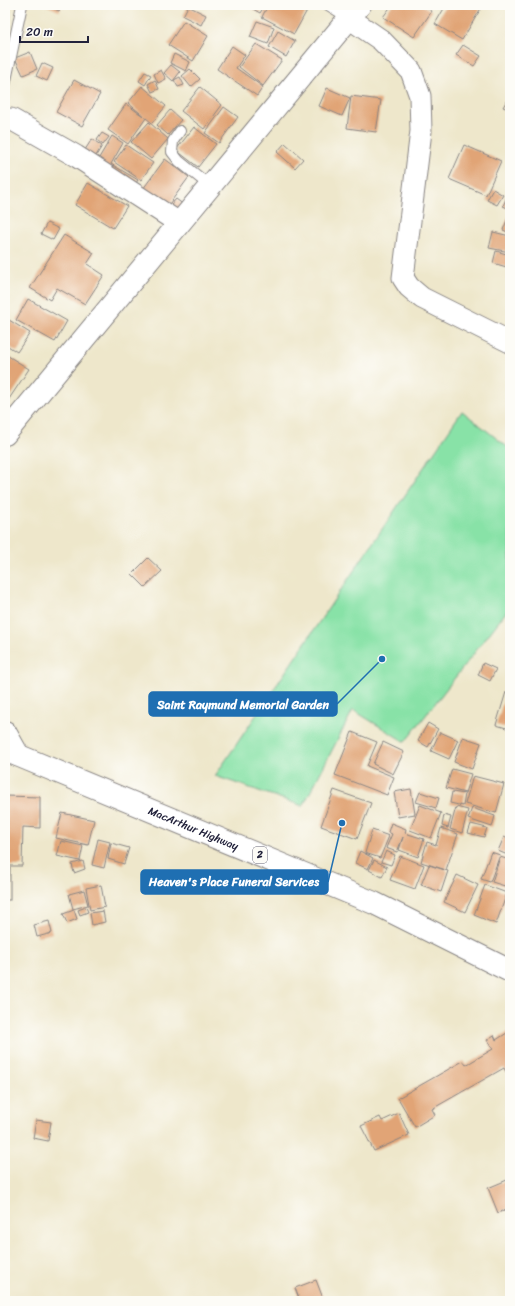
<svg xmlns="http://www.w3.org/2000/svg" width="515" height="1306" font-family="Sriracha,sans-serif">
<rect width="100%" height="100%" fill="#fdfcf7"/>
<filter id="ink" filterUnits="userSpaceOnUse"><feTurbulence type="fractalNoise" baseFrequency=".025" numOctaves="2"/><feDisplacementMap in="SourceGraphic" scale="8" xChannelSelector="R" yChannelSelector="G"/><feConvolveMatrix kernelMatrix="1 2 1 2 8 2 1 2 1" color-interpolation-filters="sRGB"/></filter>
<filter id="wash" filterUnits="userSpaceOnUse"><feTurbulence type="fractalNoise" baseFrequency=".012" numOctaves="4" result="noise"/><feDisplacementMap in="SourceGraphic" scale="16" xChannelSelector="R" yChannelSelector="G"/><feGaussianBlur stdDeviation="0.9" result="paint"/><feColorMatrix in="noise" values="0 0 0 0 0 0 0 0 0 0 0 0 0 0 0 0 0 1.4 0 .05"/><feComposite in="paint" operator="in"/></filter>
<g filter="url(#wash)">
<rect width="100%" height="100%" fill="#eee7cb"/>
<!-- green -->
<polygon fill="#88e2a7" stroke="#558271" points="462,411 510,449 510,607 405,742 353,710 303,806 215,776"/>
<g id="blocks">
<!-- building -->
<g fill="#e1a476">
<polygon points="46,5 62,5 59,11"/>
<polygon points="255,5 265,5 260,13 253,9"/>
<polygon points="268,5 310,5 294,34 262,17"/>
<polygon points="392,5 422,5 432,11 414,37 383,17"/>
<polygon points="446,5 483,5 462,40 435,24"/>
<polygon points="188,6 206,15 201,25 183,16"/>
<polygon points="184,21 208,36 193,61 168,45"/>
<polygon points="257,21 274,27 268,44 250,37"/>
<polygon points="278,31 295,41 286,57 269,47"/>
<polygon points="256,44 282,60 263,86 239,67"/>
<polygon points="463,45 481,56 474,66 456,55"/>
<polygon points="232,46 245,55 236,68 263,87 257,96 217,69"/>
<polygon points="30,52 37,69 23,75 15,58"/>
<polygon points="174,54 190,62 186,71 170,63"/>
<polygon points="42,63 53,68 47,81 36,76"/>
<polygon points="171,65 180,72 173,81 164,73"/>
<polygon points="190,69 200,79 191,87 182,76"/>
<polygon points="161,70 166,79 158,83 154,74"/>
<polygon points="145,72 151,75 145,85 139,81"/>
<polygon points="180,77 184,85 178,87 174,80"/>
<polygon points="74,80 100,94 82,126 56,112"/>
<polygon points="155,80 159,89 152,92 148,84"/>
<polygon points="142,86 166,106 152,123 128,103"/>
<polygon points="200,87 222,105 204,129 181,111"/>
<polygon points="327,88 350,98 342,116 319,106"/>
<polygon points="510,95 510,110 503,107"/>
<polygon points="351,96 381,100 376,132 347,128"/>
<polygon points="126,104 146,118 128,144 108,130"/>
<polygon points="224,107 238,117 219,143 205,133"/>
<polygon points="170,110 181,120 168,135 157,125"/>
<polygon points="149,122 168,139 151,159 131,142"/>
<polygon points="194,127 216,144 198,167 176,150"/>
<polygon points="102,133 109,137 103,145 97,140"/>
<polygon points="112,136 123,143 111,164 138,180 134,186 96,163"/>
<polygon points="92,139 102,146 94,159 83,153"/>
<polygon points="285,143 303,159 295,168 277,152"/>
<polygon points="126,145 153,163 141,180 114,162"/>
<polygon points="464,145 501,161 486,195 449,179"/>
<polygon points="165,159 189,177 167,207 143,189"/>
<polygon points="88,183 127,206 113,228 75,205"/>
<polygon points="493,189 503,195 497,205 487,200"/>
<polygon points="508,194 510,195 510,209 503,206"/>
<polygon points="176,199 184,205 177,214 169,207"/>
<polygon points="510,213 510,233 503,230"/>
<polygon points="47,223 59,229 53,240 41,234"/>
<polygon points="493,232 510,236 510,252 489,248"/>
<polygon points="64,235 94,253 87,264 104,275 85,304 57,288 50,300 30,288"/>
<polygon points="496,251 510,255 510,268 493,263"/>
<polygon points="28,299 67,321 55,342 16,320"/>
<polygon points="9,320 30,333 17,352 5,344 5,327"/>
<polygon points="5,354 29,369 9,399 5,396"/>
<polygon points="148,558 162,571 145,587 132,574"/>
<polygon points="483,663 496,669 490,681 478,675"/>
<polygon points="506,692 510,693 510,729 496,725"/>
<polygon points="428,723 438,729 428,747 418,741"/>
<polygon points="352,732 377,742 367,766 394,777 387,795 335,775"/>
<polygon points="440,732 458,740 449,759 431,751"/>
<polygon points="463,737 481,743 472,769 454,762"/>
<polygon points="383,742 404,752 393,774 373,764"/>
<polygon points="452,769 471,774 465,793 446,788"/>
<polygon points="473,776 504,784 496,813 465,804"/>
<polygon points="411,789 415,814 398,817 394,792"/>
<polygon points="334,790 371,803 357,839 321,826"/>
<polygon points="420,792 439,798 436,808 416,802"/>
<polygon points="452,792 465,794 463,806 450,803"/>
<polygon points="5,796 40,797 40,828 23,827 22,866 5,866"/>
<polygon points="420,805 441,813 431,838 410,830"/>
<polygon points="456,807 468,810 462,833 450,829"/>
<polygon points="472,808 495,816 492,827 468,819"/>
<polygon points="62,813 94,820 88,845 56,838"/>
<polygon points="444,815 451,817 448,828 442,826"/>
<polygon points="391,823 406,829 405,833 424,839 418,857 399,850 403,837 397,852 386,848 392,834 388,832"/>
<polygon points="471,824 487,828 484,837 468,833"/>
<polygon points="441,828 458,834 446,870 421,862 427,842 436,845"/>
<polygon points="372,830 389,836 380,858 365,853"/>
<polygon points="504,837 510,840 510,856 498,851"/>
<polygon points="98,839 110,842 104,868 92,865"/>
<polygon points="61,841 83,846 80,861 57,856"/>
<polygon points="111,843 129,848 124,864 108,859"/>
<polygon points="360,851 373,858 368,869 355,863"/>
<polygon points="386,851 395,855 391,865 381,862"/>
<polygon points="491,852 500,855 490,882 481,879"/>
<polygon points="400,856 424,865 415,889 390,880"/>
<polygon points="500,857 510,860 510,881 508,887 492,882"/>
<polygon points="374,860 387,867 382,877 369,870"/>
<polygon points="83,861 85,869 74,873 72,864"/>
<polygon points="429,865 448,871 441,892 421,885"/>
<rect x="5" y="868" width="5" height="32"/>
<polygon points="457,875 478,885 465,912 444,902"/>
<polygon points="101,885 105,907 90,910 86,888"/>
<polygon points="485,885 507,893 496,924 474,915"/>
<polygon points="84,890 88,905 73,909 69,894"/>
<polygon points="86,907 88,912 80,915 78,910"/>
<polygon points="74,910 77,919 67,923 63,914"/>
<polygon points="103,911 105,922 92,925 90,913"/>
<polygon points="49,921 52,933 37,937 34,925"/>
<polygon points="510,1031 510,1070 506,1072 504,1068 432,1109 435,1115 415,1127 398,1098 463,1061 466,1065 493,1049 487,1040 494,1035 496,1040"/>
<polygon points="399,1113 409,1135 374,1151 361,1126 380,1117 382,1121"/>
<polygon points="36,1120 51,1122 48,1141 33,1138"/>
<polygon points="507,1180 510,1187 510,1208 498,1213 488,1188"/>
<polygon points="316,1280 324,1301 300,1301 295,1288"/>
</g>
</g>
</g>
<g filter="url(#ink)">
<use href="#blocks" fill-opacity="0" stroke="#888483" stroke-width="1"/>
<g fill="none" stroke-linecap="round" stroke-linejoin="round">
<defs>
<g id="service">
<polyline points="328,5 349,18"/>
<polyline points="5,85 22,5"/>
<polyline points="180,131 173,141 172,152 179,161 210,186"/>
</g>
<g id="minor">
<polyline points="349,18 381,40 411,71 420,96 421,131 403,278 409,287 422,298 510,342"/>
<polyline points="11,119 76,156 179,223"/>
</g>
<g id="secondary">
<polyline points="5,434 360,5"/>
<polyline points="5,732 18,755"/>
</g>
<g id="trunk">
<path id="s1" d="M5,750L374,903L510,971"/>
</g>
</defs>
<!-- service casing -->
<use href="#service" stroke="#888483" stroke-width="12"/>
<!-- minor casing -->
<use href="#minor" stroke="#888483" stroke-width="23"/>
<!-- secondary casing -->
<use href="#secondary" stroke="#888483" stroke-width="24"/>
<!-- trunk casing -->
<use href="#trunk" stroke="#888483" stroke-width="24"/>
<!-- service -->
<use href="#service" stroke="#fff" stroke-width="10"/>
<!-- minor -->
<use href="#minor" stroke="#fff" stroke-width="21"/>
<!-- secondary -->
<use href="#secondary" stroke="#fff" stroke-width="22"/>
<!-- trunk -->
<use href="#trunk" stroke="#fff" stroke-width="22"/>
</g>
</g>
<g text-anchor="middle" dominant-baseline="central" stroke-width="3" stroke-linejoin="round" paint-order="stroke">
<!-- shield labels -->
<rect fill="#fdfcf7" stroke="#646373" stroke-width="1" x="253" y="847" width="14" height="16" rx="3"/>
<g font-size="10" font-weight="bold" fill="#22223b">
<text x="260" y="855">2</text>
</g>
<!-- street labels -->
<g font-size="11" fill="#22223b" stroke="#fdfcf7">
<text stroke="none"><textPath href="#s1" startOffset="204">MacArthur Highway</textPath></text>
</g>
</g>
<!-- callouts -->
<path fill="none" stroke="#1f6fb2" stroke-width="1.5" d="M382 659L337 704M342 823L328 882"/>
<g fill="#1f6fb2" stroke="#fdfcf7" stroke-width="1.5">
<circle cx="382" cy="659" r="4"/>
<circle cx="342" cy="823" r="4"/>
</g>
<g fill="#1f6fb2" stroke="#1f6fb2" stroke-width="1.5">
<rect x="149" y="692" width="188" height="24" rx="4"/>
<rect x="141" y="870" width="187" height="24" rx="4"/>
</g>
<g font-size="12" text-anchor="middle" font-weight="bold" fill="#fff">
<text x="243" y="709">Saint Raymund Memorial Garden</text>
<text x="234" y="886">Heaven's Place Funeral Services</text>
</g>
<!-- margin -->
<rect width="515" height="1306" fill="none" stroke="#fdfcf7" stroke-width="20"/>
<!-- scale -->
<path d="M20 36v6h68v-6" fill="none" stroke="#22223b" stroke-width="2"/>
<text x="26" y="36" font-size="12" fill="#22223b" stroke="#fdfcf7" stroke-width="3" paint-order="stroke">20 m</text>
</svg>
